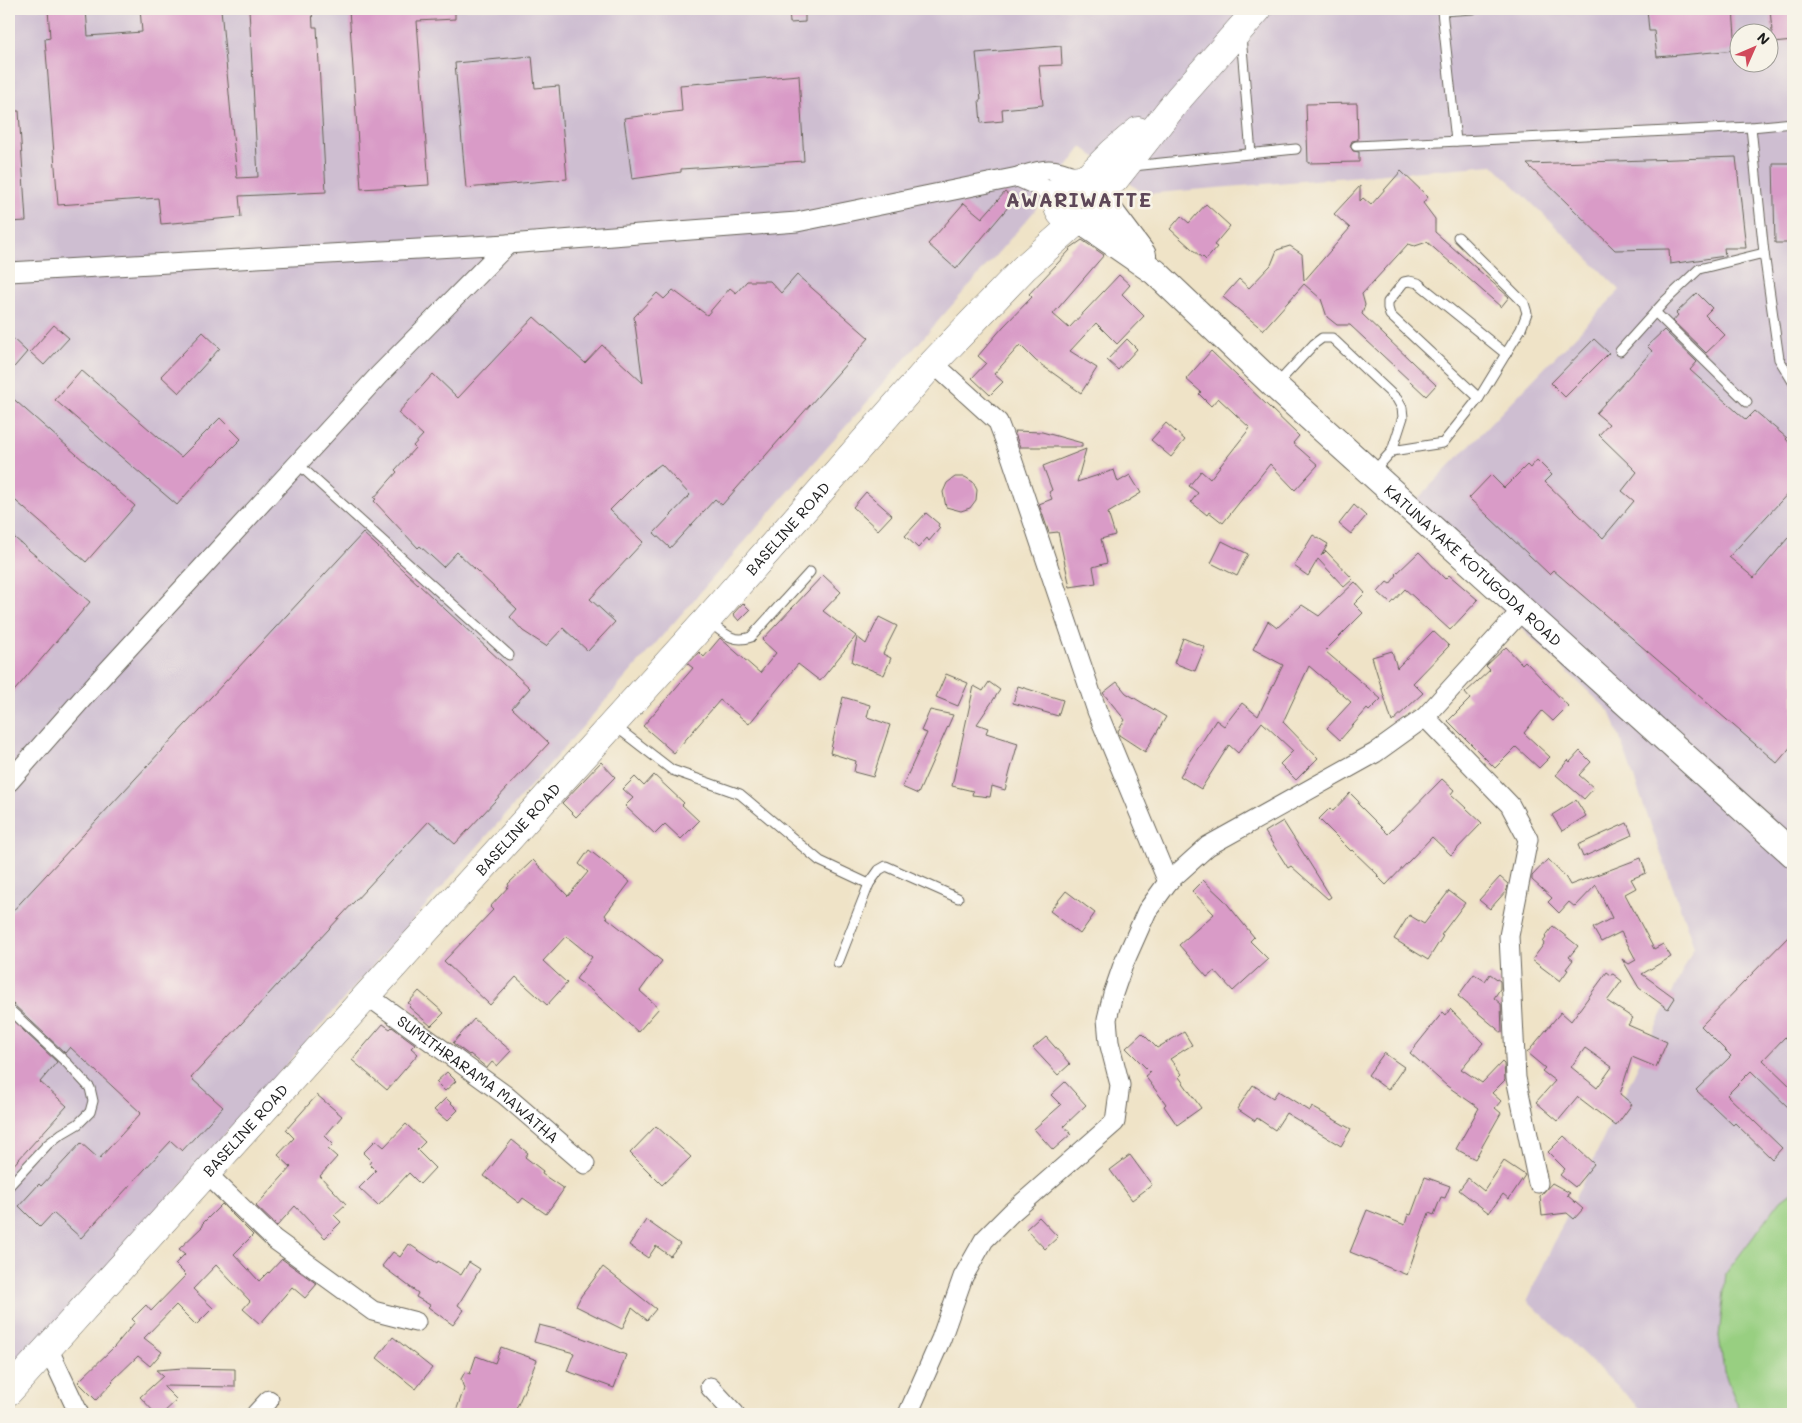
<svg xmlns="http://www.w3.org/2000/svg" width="1802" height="1423" font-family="Mali,sans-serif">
<rect width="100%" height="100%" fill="#f7f3e8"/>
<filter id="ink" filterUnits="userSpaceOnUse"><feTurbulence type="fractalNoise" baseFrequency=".02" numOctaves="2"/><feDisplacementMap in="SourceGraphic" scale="10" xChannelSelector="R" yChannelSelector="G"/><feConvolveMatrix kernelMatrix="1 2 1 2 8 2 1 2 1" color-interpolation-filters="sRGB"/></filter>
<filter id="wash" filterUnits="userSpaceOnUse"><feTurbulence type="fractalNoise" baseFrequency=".0096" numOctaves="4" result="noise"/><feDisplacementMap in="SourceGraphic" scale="20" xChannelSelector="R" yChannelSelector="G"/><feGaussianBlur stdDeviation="1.12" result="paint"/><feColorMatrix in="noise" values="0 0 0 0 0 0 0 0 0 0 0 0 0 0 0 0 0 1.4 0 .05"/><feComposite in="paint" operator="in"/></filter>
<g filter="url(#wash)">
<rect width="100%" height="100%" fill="#efe3c7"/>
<!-- industrial -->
<path fill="#cebed1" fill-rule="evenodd" d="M9,9H1793V1414H1646L1527,1300L1694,947L1611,713L1402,515L1620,290L1493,165L1144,194L1082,147L1032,214L9,1381ZM1740,32H1770V62H1740Z"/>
<!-- green -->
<polygon fill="#98cf81" stroke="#5a764e" points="1793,1191 1793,1414 1741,1414 1724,1372 1719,1336 1726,1273 1781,1200"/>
<g id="blocks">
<!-- building -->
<g fill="#d99bc7" fill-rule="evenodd">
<polygon points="48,9 86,9 88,36 142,32 140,9 221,9 237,178 258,177 249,9 312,9 313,27 317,27 326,192 239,196 241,217 161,224 158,198 58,205 45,39 50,38"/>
<polygon points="349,9 455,9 455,19 417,21 429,185 361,189"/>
<polygon points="789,9 805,9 805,22 790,23"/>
<polygon points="1647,9 1733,9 1736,50 1657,57 1654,31 1649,31"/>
<polygon points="1770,9 1793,9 1793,41 1773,43"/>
<polygon points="1061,46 1062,65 1039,66 1043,105 1002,109 1003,121 981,123 979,100 981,100 976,53"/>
<polygon points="532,56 535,88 559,86 567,179 466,188 455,63"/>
<polygon points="799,75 804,161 681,169 681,172 632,179 624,118 682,111 680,85"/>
<polygon points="1357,103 1358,140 1352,141 1350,146 1353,151 1359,152 1359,162 1308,163 1306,104"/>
<polygon points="9,111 19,111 26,221 9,222"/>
<polygon points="1736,157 1746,248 1724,248 1725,256 1670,264 1669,249 1615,250 1527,164"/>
<polygon points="1773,163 1793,163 1793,243 1775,243"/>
<polygon points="1401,171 1428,197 1423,203 1435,219 1435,232 1509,297 1501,307 1427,242 1415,246 1408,244 1362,294 1365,305 1362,314 1436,385 1426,396 1350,325 1337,325 1327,317 1321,299 1304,284 1263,330 1223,297 1239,279 1249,288 1271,265 1277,250 1290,246 1302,254 1304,281 1350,228 1334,214 1360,186 1360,201 1363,198 1371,205"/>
<polygon points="1005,192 1014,200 956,269 928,244 964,203 982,218"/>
<polygon points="1206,204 1230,226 1214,245 1217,247 1206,260 1203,257 1202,258 1170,229 1181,216 1189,223"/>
<polygon points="1082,240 1104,255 1053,314 1069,328 1119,275 1130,285 1122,294 1144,316 1117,344 1096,323 1070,351 1097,368 1081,393 1036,361 1020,345 994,374 1003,382 990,395 972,378 986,363 978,356 1003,327 1032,297 1029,294 1070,250 1069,249"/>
<polygon points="797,275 869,338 722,505 715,499 670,548 654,533 690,495 661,464 642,478 610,510 643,542 590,599 615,622 588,651 563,628 546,646 523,631 510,617 517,609 457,552 443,567 420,546 418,548 374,501 376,499 374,498 397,472 395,470 415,448 413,446 423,435 398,413 433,374 458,398 534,317 585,363 602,345 643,383 634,317 657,293 664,299 673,290 707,315 730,288 736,293 747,281 770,281 781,293"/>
<polygon points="1697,293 1712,308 1705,315 1725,335 1706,353 1673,321 1678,315 1676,313"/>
<polygon points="54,325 69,338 44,365 30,352"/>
<polygon points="1664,330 1697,362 1690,370 1746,420 1755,411 1787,438 1786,439 1793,447 1793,488 1729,557 1754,578 1793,532 1793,744 1777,763 1553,570 1549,574 1469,498 1491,475 1504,488 1527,465 1530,468 1537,460 1552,475 1545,482 1603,538 1634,501 1622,491 1637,472 1599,435 1609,424 1596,413 1652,351 1647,346"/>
<polygon points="203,332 220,348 179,393 161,376"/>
<polygon points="9,335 27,352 9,373"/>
<polygon points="1127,339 1137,349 1118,370 1107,360"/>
<polygon points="1594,339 1609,353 1565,397 1551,383"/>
<polygon points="1211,351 1299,436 1293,443 1318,465 1295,490 1270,464 1223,523 1209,512 1207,515 1191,502 1198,493 1189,486 1201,471 1210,479 1250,428 1218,398 1211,406 1199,394 1201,392 1186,379"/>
<polygon points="81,370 181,457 220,418 241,439 214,466 212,465 177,505 55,400"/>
<polygon points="9,395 135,506 86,562 9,495"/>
<polygon points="1166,423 1185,440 1171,457 1151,440"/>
<polygon points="1014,431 1042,432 1082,443 1082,447 1020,447"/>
<polygon points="1086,449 1077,482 1114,470 1118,482 1130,475 1141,493 1108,513 1115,535 1101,539 1107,563 1093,567 1096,583 1070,587 1058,532 1049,533 1039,504 1052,499 1049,492 1052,490 1043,466"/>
<polygon points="955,477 965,477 973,482 977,490 976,500 970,508 961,511 946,507 943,492 947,483"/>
<polygon points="866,492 892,515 878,530 853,507"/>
<polygon points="1354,505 1366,516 1351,534 1339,524"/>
<polygon points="926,513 939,524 938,526 940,528 929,541 927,538 918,548 905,536"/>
<polygon points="9,533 90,602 9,697"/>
<polygon points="363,533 530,688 512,708 549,743 455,844 429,821 191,1078 223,1107 182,1151 171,1141 81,1238 53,1213 40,1227 19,1206 39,1184 41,1186 81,1143 99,1159 141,1113 70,1047 65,1053 13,1004 9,1003 9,915"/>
<polygon points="1313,535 1328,544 1321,556 1326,551 1353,579 1344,587 1318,559 1308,576 1294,566"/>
<polygon points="1222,541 1248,554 1237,576 1211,563"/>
<polygon points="1419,552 1445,579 1449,575 1478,600 1450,630 1405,589 1391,604 1378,592 1387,582 1390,584 1397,575 1396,574"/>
<polygon points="823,575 841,592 823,611 856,636 820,681 798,664 749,724 720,700 674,753 643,726 693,668 688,664 699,652 704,657 720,638 760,673 776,653 762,640"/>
<polygon points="1355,582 1365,593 1354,604 1363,613 1325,651 1381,699 1369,711 1367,709 1340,740 1327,728 1351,702 1309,666 1283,722 1318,758 1296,780 1280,764 1293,751 1262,722 1238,753 1229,745 1201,789 1180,776 1216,720 1224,726 1242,703 1258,716 1283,665 1253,649 1268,621 1277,628 1302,605 1319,616"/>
<polygon points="743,603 750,610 739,621 733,614"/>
<polygon points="879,617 897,626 883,654 891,658 884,675 852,662 857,637 866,644"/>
<polygon points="1433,631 1449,646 1413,683 1423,693 1392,722 1372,657 1392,651 1397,668"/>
<polygon points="1183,638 1205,647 1195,671 1174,663"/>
<polygon points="1506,647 1522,664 1525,661 1568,706 1553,721 1542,711 1524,733 1550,757 1539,768 1516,747 1495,768 1448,721 1470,699 1465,693 1490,670 1486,666"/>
<polygon points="946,674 968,683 958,706 936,697"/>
<polygon points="989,682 1000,690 977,724 988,728 986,733 1018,743 1005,790 992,786 990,797 972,795 973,791 952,786 974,686 983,691"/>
<polygon points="1117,682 1126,693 1166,717 1145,752 1119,735 1118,731 1125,720 1103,693"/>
<polygon points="1018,686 1063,700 1058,716 1013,703"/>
<polygon points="843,697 870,705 867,717 890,725 873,777 854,772 856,761 830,753"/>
<polygon points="930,710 953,715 918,794 902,787 927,733 921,731"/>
<polygon points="1580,751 1591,762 1579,775 1594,788 1584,799 1556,775 1568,760 1570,762"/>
<polygon points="601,762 615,777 576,817 562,803"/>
<polygon points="654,775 684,803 682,805 699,821 681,839 665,824 655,834 625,806 633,798 623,789 635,777 644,786"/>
<polygon points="1442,779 1454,790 1451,794 1482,823 1451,855 1432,837 1386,885 1377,876 1378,875 1352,850 1351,851 1319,819 1330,808 1333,811 1350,793 1359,802 1358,804 1388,834"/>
<polygon points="1576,800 1586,816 1562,831 1552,815"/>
<polygon points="1283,821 1331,897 1328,899 1291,866 1288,868 1265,832"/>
<polygon points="1627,823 1632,835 1583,857 1578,845"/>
<polygon points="589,850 630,882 605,915 607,918 662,961 640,991 659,1008 638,1032 591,990 576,979 592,957 566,936 543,961 567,983 547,1005 516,977 490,1005 444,961 493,910 490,907 509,886 508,884 533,860 568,896 588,872 579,864"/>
<polygon points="1641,858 1646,873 1631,879 1636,888 1625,894 1654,949 1663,944 1671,957 1642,974 1675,998 1668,1009 1639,988 1622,959 1629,964 1636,960 1621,932 1601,942 1593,928 1612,918 1596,885 1575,907 1569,902 1559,913 1548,902 1552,898 1532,880 1532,876 1548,859 1566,878 1570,885"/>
<polygon points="1500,877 1508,884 1507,890 1490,909 1479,900"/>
<polygon points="1203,880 1224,900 1254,937 1250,941 1268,959 1233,991 1215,971 1207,977 1179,945 1214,914 1192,891"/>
<polygon points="1066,891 1095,913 1080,934 1050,911"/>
<polygon points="1449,891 1465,903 1441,935 1443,936 1428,960 1394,939 1409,915 1424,924"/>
<polygon points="1553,926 1578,946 1569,957 1573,960 1566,969 1568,970 1560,981 1532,960 1544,944 1543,942 1546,938 1545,937"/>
<polygon points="1793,932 1793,1046 1785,1037 1763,1060 1793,1089 1793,1112 1751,1071 1727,1095 1782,1148 1772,1159 1735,1123 1733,1125 1696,1090 1731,1056 1701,1026"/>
<path d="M1607,972L1611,975L1613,974L1622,981L1607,1001L1633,1018L1628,1025L1667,1042L1656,1067L1632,1057L1620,1094L1632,1104L1616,1126L1578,1097L1558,1121L1536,1102L1555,1081L1542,1071L1545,1068L1527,1053L1561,1012L1571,1021ZM1585,1048L1612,1067L1597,1088L1571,1067Z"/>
<polygon points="1474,974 1485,981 1490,974 1500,981 1500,989 1494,998 1501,1004 1502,1033 1458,996"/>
<polygon points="419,991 444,1013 431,1026 409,1007 411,1005 408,1003"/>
<polygon points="1450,1009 1483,1043 1461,1069 1482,1083 1502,1062 1504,1064 1505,1080 1492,1093 1501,1101 1495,1108 1501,1113 1475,1159 1456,1149 1479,1108 1447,1086 1410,1053 1443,1012 1446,1015"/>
<polygon points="9,1017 57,1062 40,1082 67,1106 9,1170"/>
<polygon points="474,1019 511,1051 497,1066 492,1062 487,1068 470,1054 469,1055 453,1043"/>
<polygon points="383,1024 390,1029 392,1027 415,1044 411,1048 418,1054 387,1090 352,1060"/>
<polygon points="1184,1032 1192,1045 1170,1059 1182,1074 1179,1077 1201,1108 1177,1125 1164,1106 1166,1104 1145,1076 1150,1072 1126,1048 1142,1033 1157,1048"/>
<polygon points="1046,1037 1070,1064 1058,1075 1033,1048"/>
<polygon points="1384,1053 1404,1067 1388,1090 1368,1075"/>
<polygon points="447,1072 456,1081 445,1091 436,1082"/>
<polygon points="1065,1082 1086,1105 1064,1126 1071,1134 1053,1150 1034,1129 1061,1105 1051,1095"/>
<polygon points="1253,1085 1273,1098 1278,1091 1310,1111 1312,1107 1351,1129 1341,1146 1286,1113 1275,1130 1257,1118 1255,1121 1237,1109"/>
<polygon points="317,1095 342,1116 325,1136 333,1144 328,1149 337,1157 320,1176 346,1204 334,1215 341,1222 325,1238 295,1206 277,1226 256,1206 291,1167 278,1155 294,1138 286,1130"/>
<polygon points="446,1098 458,1110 447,1121 434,1110"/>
<polygon points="406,1124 425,1142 417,1150 435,1168 420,1184 409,1173 378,1206 359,1188 376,1171 369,1164 371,1161 363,1153 376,1140 384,1147"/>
<polygon points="656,1126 691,1157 662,1185 630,1153"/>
<polygon points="1564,1136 1594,1164 1575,1187 1560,1175 1565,1169 1548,1152"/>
<polygon points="512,1140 528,1153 525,1157 543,1171 542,1174 564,1189 546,1214 523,1198 519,1203 484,1176"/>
<polygon points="1130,1155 1152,1185 1132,1200 1110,1170"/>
<polygon points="1504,1161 1525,1175 1509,1199 1503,1194 1489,1213 1459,1190 1468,1178 1484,1191"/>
<polygon points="1425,1177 1450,1186 1445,1198 1441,1197 1434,1215 1429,1213 1407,1275 1350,1252 1367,1210 1405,1225 1408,1214 1411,1215"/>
<polygon points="1552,1183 1570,1193 1567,1195 1583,1209 1574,1219 1567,1213 1542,1216 1540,1196"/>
<polygon points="222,1204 253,1235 234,1254 259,1281 268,1272 269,1273 282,1259 317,1284 305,1298 292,1287 260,1324 243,1309 250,1301 216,1265 193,1289 213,1308 196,1325 176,1305 144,1338 162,1352 150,1366 138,1356 112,1381 113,1382 96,1400 78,1382 114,1347 135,1322 132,1319 146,1305 151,1311 186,1275 175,1264 185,1254 179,1249 203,1226 202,1224"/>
<polygon points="1039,1217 1058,1237 1045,1249 1026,1229"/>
<polygon points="646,1220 680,1244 670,1256 656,1246 648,1258 629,1245"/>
<polygon points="409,1244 437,1263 438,1261 461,1275 469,1262 480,1269 458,1305 464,1310 453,1325 428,1307 430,1305 416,1297 418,1293 382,1266 393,1252 400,1257"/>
<polygon points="603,1267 656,1309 647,1320 632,1308 622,1329 576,1306 581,1296"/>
<polygon points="539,1325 567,1332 626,1355 614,1388 567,1371 574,1353 534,1342"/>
<polygon points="393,1337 432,1368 416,1389 377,1358"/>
<polygon points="501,1347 537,1360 514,1414 455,1414 464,1389 461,1379 465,1372 470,1374 476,1356 495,1363"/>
<polygon points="183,1368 235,1369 235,1387 163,1386 177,1400 162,1414 156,1414 140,1397 163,1376 156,1370"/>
</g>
</g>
</g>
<g filter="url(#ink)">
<use href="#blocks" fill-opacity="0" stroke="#666258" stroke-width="1"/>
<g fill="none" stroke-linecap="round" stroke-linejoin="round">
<defs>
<g id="lane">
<polyline points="1241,36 1251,154"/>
<polyline points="1751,127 1764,253 1779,359 1793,382"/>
<polyline points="1456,141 1442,11 1473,9"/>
<polyline points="1356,146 1751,127 1793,123"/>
<polyline points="1133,166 1296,149"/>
<polyline points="1655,312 1747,402"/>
<polyline points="1620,351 1665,301 1699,269 1764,253"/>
<polyline points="1277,384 1314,344 1322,338 1332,338 1397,399 1402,408 1403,417 1392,451 1373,472"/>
<polyline points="1479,398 1390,315 1388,308 1388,302 1404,282 1409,281 1418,283 1506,354"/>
<polyline points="1392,451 1443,443 1479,398 1521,329 1527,313 1524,303 1458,237"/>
<polyline points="298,464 509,655"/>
<path d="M709,622C723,632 733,644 751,637L810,572"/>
<polyline points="615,726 672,770 740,794 820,861 869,884 838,963"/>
<polyline points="869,884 879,870 886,866 958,898"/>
<polyline points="9,1009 68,1064 90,1088 93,1101 90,1112 78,1124 61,1134 48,1144 9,1186"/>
</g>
<g id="street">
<polyline points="1018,177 1058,195"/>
<path d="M9,272L508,244L797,222L1018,177C1044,169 1052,166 1077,178"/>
<polyline points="933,363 998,422 1011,456 1097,711 1168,882"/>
<polyline points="1425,717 1523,609"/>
<polyline points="9,782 98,681 379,375 508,244"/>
<path id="s1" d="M368,996L505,1095L585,1164"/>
<polyline points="206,1173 274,1239 373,1311 416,1322"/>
<polyline points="48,1348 79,1414"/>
<polyline points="710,1387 735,1414"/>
<polyline points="256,1414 269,1400"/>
<polyline points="908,1414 941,1339 963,1277 984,1240 1011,1213 1115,1122 1120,1085 1109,1042 1107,1019 1113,994 1123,965 1147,911 1168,882 1208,846 1375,753 1425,717 1510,805 1528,839 1509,936 1516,1078 1538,1183"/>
</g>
<g id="secondary">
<polyline points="1101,199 1143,255"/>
<path id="s2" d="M1084,223L1155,272L1275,386L1793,854"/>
</g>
<g id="primary">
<circle cx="1079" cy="201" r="22"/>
<polyline points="1086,179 1113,152 1138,131"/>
<polyline points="1099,191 1115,179 1180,97 1258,9"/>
<path id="s3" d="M9,1391L706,621L933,363L1024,268L1075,223"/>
</g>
</defs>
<!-- lane casing -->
<use href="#lane" stroke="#666258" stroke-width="11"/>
<!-- street casing -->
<use href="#street" stroke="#666258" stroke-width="21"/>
<!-- secondary casing -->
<use href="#secondary" stroke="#666258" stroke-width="28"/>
<!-- primary casing -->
<use href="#primary" stroke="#666258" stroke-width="29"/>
<!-- lane -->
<use href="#lane" stroke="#fff" stroke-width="9"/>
<!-- street -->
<use href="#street" stroke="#fff" stroke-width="19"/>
<!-- secondary -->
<use href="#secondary" stroke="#fff" stroke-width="26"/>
<!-- primary -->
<use href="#primary" stroke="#fff" stroke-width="28"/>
</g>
</g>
<g text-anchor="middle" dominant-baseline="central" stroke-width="5" stroke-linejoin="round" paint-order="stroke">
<!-- street labels -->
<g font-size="15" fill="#1c1c1c" stroke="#f7f3e8">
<text stroke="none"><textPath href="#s3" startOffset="1162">BASELINE ROAD</textPath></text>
<text stroke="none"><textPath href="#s2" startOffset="519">KATUNAYAKE KOTUGODA ROAD</textPath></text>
<text stroke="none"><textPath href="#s3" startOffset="758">BASELINE ROAD</textPath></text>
<text stroke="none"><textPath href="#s1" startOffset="138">SUMITHRARAMA MAWATHA</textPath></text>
<text stroke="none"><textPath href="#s3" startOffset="352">BASELINE ROAD</textPath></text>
</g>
<!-- district labels -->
<g font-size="20" font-weight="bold" letter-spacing="1" fill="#5e4858" stroke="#f7f3e8">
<text x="1079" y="199">AWARIWATTE</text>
</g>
</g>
<!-- margin -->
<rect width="1802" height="1423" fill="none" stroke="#f7f3e8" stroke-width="30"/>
<!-- north arrow -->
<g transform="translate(1754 48) rotate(45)"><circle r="24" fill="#f7f3e8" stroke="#9f9d96"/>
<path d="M0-4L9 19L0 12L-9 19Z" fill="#d1495b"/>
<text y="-8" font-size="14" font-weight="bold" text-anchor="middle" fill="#1c1c1c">N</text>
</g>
</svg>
